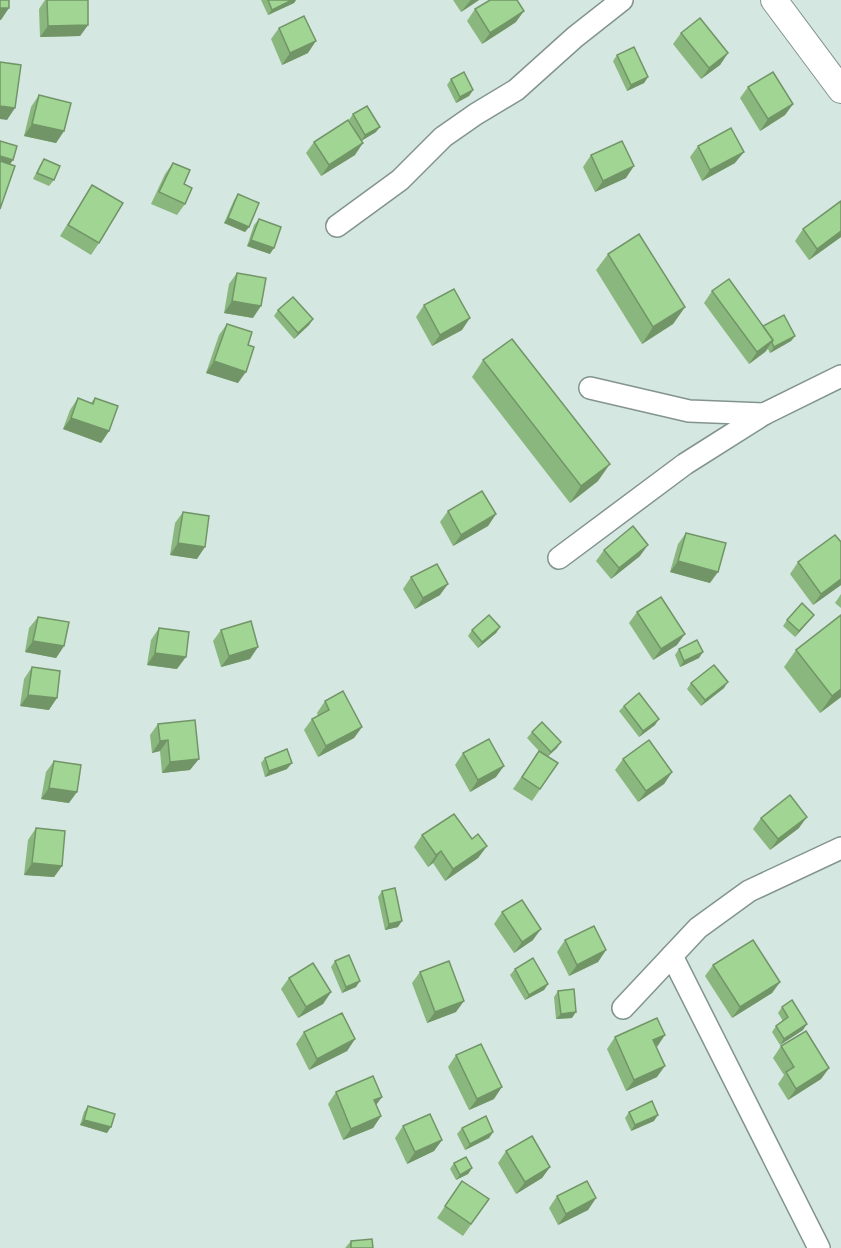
<svg xmlns="http://www.w3.org/2000/svg" width="841" height="1248" font-family="'DM Sans',sans-serif">
<rect width="100%" height="100%" fill="#d4e7e0"/>
<g fill="none" stroke-linecap="round" stroke-linejoin="round">
<defs>
<g id="minor">
<polyline points="337,226 400,180 443,137 476,114 516,90 575,37 622,0"/>
<polyline points="590,388 689,411 764,414"/>
<polyline points="559,558 685,464 764,414 841,376"/>
<polyline points="672,956 819,1248"/>
<polyline points="623,1008 698,928 749,891 841,848"/>
</g>
<polyline id="tertiary" points="774,0 841,90"/>
</defs>
<!-- minor casing -->
<use href="#minor" stroke="#83948e" stroke-width="24"/>
<!-- tertiary casing -->
<use href="#tertiary" stroke="#83948e" stroke-width="28"/>
<!-- minor -->
<use href="#minor" stroke="#fff" stroke-width="21"/>
<!-- tertiary -->
<use href="#tertiary" stroke="#fff" stroke-width="26"/>
</g>
<!-- wall -->
<g fill="#8ab77e">
<polygon points="45,0 88,0 88,25 80,36 40,37 39,9"/>
<polygon points="261,0 296,0 294,3 268,15"/>
<polygon points="453,0 479,0 461,12"/>
<polygon points="475,9 516,22 482,44 467,21"/>
<polygon points="279,28 308,53 282,65 271,39"/>
<polygon points="681,33 728,53 720,65 701,79 673,44"/>
<polygon points="617,55 648,77 644,83 627,91 613,61"/>
<polygon points="451,79 473,90 469,96 456,103 447,85"/>
<polygon points="748,87 793,104 785,115 760,131 740,98"/>
<polygon points="39,95 64,131 56,143 24,136 31,107"/>
<polygon points="353,114 376,132 361,141 349,120"/>
<polygon points="314,142 355,155 321,176 306,153"/>
<polygon points="698,146 735,163 702,181 690,157"/>
<polygon points="591,155 626,178 595,192 583,167"/>
<polygon points="44,159 54,180 49,186 33,179 40,165"/>
<polygon points="173,163 184,184 185,204 177,215 151,204 165,174"/>
<polygon points="92,185 99,243 91,255 60,236"/>
<polygon points="238,194 249,227 245,232 224,223 234,200"/>
<polygon points="841,201 841,237 809,260 795,241 803,229"/>
<polygon points="259,219 270,254 247,246 254,225"/>
<polygon points="608,254 685,307 673,324 642,344 596,270"/>
<polygon points="237,273 253,318 224,313 229,284"/>
<polygon points="712,291 763,326 795,336 791,341 770,353 768,349 765,352 749,364 704,303"/>
<polygon points="424,305 462,330 432,346 416,317"/>
<polygon points="278,310 313,319 309,325 294,339 274,316"/>
<polygon points="227,324 248,345 238,383 206,373 219,335"/>
<polygon points="483,360 598,481 570,503 472,377"/>
<polygon points="78,398 91,403 95,398 109,431 101,443 63,429 70,410"/>
<polygon points="448,511 496,514 488,526 453,546 440,522"/>
<polygon points="183,512 197,559 170,555 175,523"/>
<polygon points="686,533 710,583 670,572 678,544"/>
<polygon points="841,542 841,585 813,605 790,574 798,562"/>
<polygon points="604,550 640,556 611,579 596,561"/>
<polygon points="411,577 440,595 415,609 403,589"/>
<polygon points="841,594 841,608 835,603"/>
<polygon points="637,612 677,645 653,660 629,623"/>
<polygon points="841,615 841,697 820,713 784,667 796,650"/>
<polygon points="38,617 64,646 56,658 25,652 29,628"/>
<polygon points="787,620 810,620 795,637 783,626"/>
<polygon points="500,627 496,633 478,648 468,636 472,630"/>
<polygon points="159,628 177,669 147,665 151,640"/>
<polygon points="221,630 250,659 221,667 213,641"/>
<polygon points="679,649 699,658 680,667 675,655"/>
<polygon points="32,667 49,710 20,706 24,679"/>
<polygon points="691,683 724,688 701,706 687,689"/>
<polygon points="325,701 362,727 354,738 318,757 304,730 312,719 318,716 317,713"/>
<polygon points="624,706 655,725 639,737 619,711"/>
<polygon points="158,724 190,770 162,773 160,751 152,753 150,735"/>
<polygon points="532,732 557,748 548,756 558,763 532,801 513,789 539,751 540,752 527,738"/>
<polygon points="463,753 496,777 470,792 455,765"/>
<polygon points="265,758 287,769 265,777 261,763"/>
<polygon points="623,759 672,772 664,784 638,802 615,770"/>
<polygon points="54,761 69,803 41,799 46,772"/>
<polygon points="761,818 799,828 770,850 753,829"/>
<polygon points="36,828 62,866 54,877 24,875 28,840"/>
<polygon points="422,835 472,839 487,846 478,858 445,881 433,863 428,867 414,847"/>
<polygon points="382,891 398,927 385,930 378,897"/>
<polygon points="502,912 533,940 514,953 494,924"/>
<polygon points="565,940 606,950 598,962 569,976 557,952"/>
<polygon points="335,961 356,987 342,993 331,967"/>
<polygon points="713,965 780,982 772,993 732,1018 705,976"/>
<polygon points="515,969 548,984 544,990 525,1000 510,975"/>
<polygon points="420,972 456,1012 427,1023 412,983"/>
<polygon points="289,978 331,992 323,1004 298,1018 281,989"/>
<polygon points="558,991 572,1018 556,1019 554,997"/>
<polygon points="782,1007 803,1030 780,1045 772,1032 776,1026 783,1021 778,1013"/>
<polygon points="304,1032 355,1039 347,1051 309,1070 296,1044"/>
<polygon points="615,1037 657,1077 626,1091 607,1049"/>
<polygon points="781,1046 829,1068 821,1079 788,1100 778,1084 784,1075 773,1058"/>
<polygon points="456,1055 494,1099 469,1110 448,1067"/>
<polygon points="336,1092 382,1097 376,1104 381,1116 373,1128 343,1140 328,1104"/>
<polygon points="88,1106 107,1133 80,1125 84,1112"/>
<polygon points="629,1112 654,1121 631,1131 625,1118"/>
<polygon points="403,1126 442,1140 434,1151 407,1164 395,1138"/>
<polygon points="462,1128 493,1132 489,1138 465,1150 457,1134"/>
<polygon points="506,1151 550,1167 542,1178 516,1194 498,1163"/>
<polygon points="454,1163 472,1168 468,1174 456,1180 450,1169"/>
<polygon points="462,1181 489,1199 463,1236 437,1218"/>
<polygon points="557,1196 596,1198 588,1210 558,1225 549,1208"/>
<polygon points="351,1241 373,1248 345,1248"/>
</g>
<!-- shaded-wall -->
<g fill="#719567">
<polygon points="292,0 296,0 294,3 268,15 272,10"/>
<polygon points="471,0 479,0 461,12 470,1"/>
<polygon points="0,8 9,8 1,20 0,20"/>
<polygon points="524,11 516,22 482,44 490,33"/>
<polygon points="88,25 80,36 40,37 48,26"/>
<polygon points="316,41 308,53 282,65 290,53"/>
<polygon points="728,53 720,65 701,79 709,68"/>
<polygon points="648,77 644,83 627,91 631,85"/>
<polygon points="473,90 469,96 456,103 460,97"/>
<polygon points="793,104 785,115 760,131 768,119"/>
<polygon points="0,106 15,108 7,120 0,119"/>
<polygon points="32,124 64,131 56,143 24,136"/>
<polygon points="380,127 376,132 361,141 365,135"/>
<polygon points="363,143 355,155 321,176 329,165"/>
<polygon points="744,152 735,163 702,181 710,170"/>
<polygon points="0,156 13,160 9,166 0,163"/>
<polygon points="634,166 626,178 595,192 603,181"/>
<polygon points="228,218 249,227 245,232 224,223"/>
<polygon points="841,231 841,237 809,260 817,249"/>
<polygon points="251,240 274,248 270,254 247,246"/>
<polygon points="232,301 261,306 253,318 224,313"/>
<polygon points="685,307 673,324 642,344 653,327"/>
<polygon points="470,318 462,330 432,346 440,335"/>
<polygon points="313,319 309,325 294,339 298,333"/>
<polygon points="795,336 791,341 770,353 774,347"/>
<polygon points="773,340 765,352 749,364 757,352"/>
<polygon points="214,361 246,372 238,383 206,373"/>
<polygon points="71,418 109,431 101,443 63,429"/>
<polygon points="610,464 598,481 570,503 581,486"/>
<polygon points="496,514 488,526 453,546 461,535"/>
<polygon points="178,543 205,547 197,559 170,555"/>
<polygon points="648,545 640,556 611,579 619,568"/>
<polygon points="678,561 718,572 710,583 670,572"/>
<polygon points="841,579 841,585 813,605 821,594"/>
<polygon points="448,584 440,595 415,609 423,598"/>
<polygon points="814,615 810,620 795,637 799,631"/>
<polygon points="500,627 496,633 478,648 482,642"/>
<polygon points="685,634 677,645 653,660 661,649"/>
<polygon points="33,641 64,646 56,658 25,652"/>
<polygon points="258,647 250,659 221,667 229,656"/>
<polygon points="703,652 699,658 680,667 684,661"/>
<polygon points="155,653 186,657 177,669 147,665"/>
<polygon points="728,682 724,688 701,706 705,700"/>
<polygon points="841,689 841,697 820,713 832,696"/>
<polygon points="28,695 57,698 49,710 20,706"/>
<polygon points="659,719 655,725 639,737 643,731"/>
<polygon points="362,727 354,738 318,757 326,746"/>
<polygon points="168,740 160,751 152,753 160,741"/>
<polygon points="561,742 557,748 546,758 551,752"/>
<polygon points="199,759 190,770 162,773 170,762"/>
<polygon points="292,763 287,769 265,777 269,771"/>
<polygon points="504,766 496,777 470,792 478,780"/>
<polygon points="672,772 664,784 638,802 646,791"/>
<polygon points="49,788 77,792 69,803 41,799"/>
<polygon points="807,817 799,828 770,850 778,839"/>
<polygon points="487,846 478,858 445,881 453,869"/>
<polygon points="441,851 433,863 428,867 436,855"/>
<polygon points="32,863 62,866 54,877 24,875"/>
<polygon points="402,921 398,927 385,930 389,924"/>
<polygon points="541,929 533,940 514,953 522,942"/>
<polygon points="606,950 598,962 569,976 577,965"/>
<polygon points="360,981 356,987 342,993 346,987"/>
<polygon points="780,982 772,993 732,1018 740,1007"/>
<polygon points="548,984 544,990 525,1000 529,995"/>
<polygon points="331,992 323,1004 298,1018 306,1007"/>
<polygon points="464,1001 456,1012 427,1023 435,1012"/>
<polygon points="576,1012 572,1018 556,1019 561,1014"/>
<polygon points="807,1024 803,1030 780,1045 784,1039"/>
<polygon points="665,1035 657,1047 653,1040"/>
<polygon points="355,1039 347,1051 309,1070 317,1059"/>
<polygon points="665,1066 657,1077 626,1091 634,1080"/>
<polygon points="829,1068 821,1079 788,1100 796,1089"/>
<polygon points="502,1087 494,1099 469,1110 477,1099"/>
<polygon points="382,1097 374,1108 374,1100"/>
<polygon points="658,1115 654,1121 631,1131 635,1125"/>
<polygon points="381,1116 373,1128 343,1140 351,1129"/>
<polygon points="84,1120 111,1127 107,1133 80,1125"/>
<polygon points="493,1132 489,1138 465,1150 470,1144"/>
<polygon points="442,1140 434,1151 407,1164 415,1152"/>
<polygon points="550,1167 542,1178 516,1194 525,1182"/>
<polygon points="472,1168 468,1174 456,1180 460,1175"/>
<polygon points="596,1198 588,1210 558,1225 566,1214"/>
</g>
<!-- building -->
<g fill="#a1d593" stroke="#719567" stroke-width="1.5">
<rect x="0" y="0" width="9" height="8"/>
<polygon points="47,0 88,0 88,25 48,26"/>
<polygon points="268,0 292,0 272,10"/>
<polygon points="490,0 517,0 524,11 490,33 475,9"/>
<polygon points="304,16 316,41 290,53 279,28"/>
<polygon points="700,18 728,53 709,68 681,33"/>
<polygon points="634,47 648,77 631,85 617,55"/>
<polygon points="0,62 21,65 15,108 0,106"/>
<polygon points="464,72 473,90 460,97 451,79"/>
<polygon points="773,72 793,104 768,119 748,87"/>
<polygon points="39,95 71,103 64,131 32,124"/>
<polygon points="367,106 380,127 365,135 353,114"/>
<polygon points="348,120 363,143 329,165 314,142"/>
<polygon points="731,128 744,152 710,170 698,146"/>
<polygon points="0,141 17,146 13,160 0,156"/>
<polygon points="622,141 634,166 603,181 591,155"/>
<polygon points="44,159 60,166 54,180 37,173"/>
<polygon points="0,161 15,166 0,209"/>
<polygon points="173,163 190,170 184,184 192,188 185,204 159,192"/>
<polygon points="92,185 123,203 99,243 68,225"/>
<polygon points="238,194 259,203 249,227 228,218"/>
<polygon points="841,201 841,231 817,249 803,229"/>
<polygon points="259,219 281,227 274,248 251,240"/>
<polygon points="639,234 685,307 653,327 608,254"/>
<polygon points="237,273 266,278 261,306 232,301"/>
<polygon points="729,279 773,340 757,352 712,291"/>
<polygon points="454,289 470,318 440,335 424,305"/>
<polygon points="293,297 313,319 298,333 278,310"/>
<polygon points="784,315 795,336 774,347 772,343 773,340 763,326"/>
<polygon points="227,324 252,332 248,345 254,347 246,372 214,361"/>
<polygon points="512,339 610,464 581,486 483,360"/>
<polygon points="78,398 93,404 95,398 118,406 109,431 71,418"/>
<polygon points="482,491 496,514 461,535 448,511"/>
<polygon points="183,512 209,516 205,547 178,543"/>
<polygon points="633,526 648,545 619,568 604,550"/>
<polygon points="686,533 726,543 718,572 678,561"/>
<polygon points="835,535 841,542 841,579 821,594 798,562"/>
<polygon points="437,564 448,584 423,598 411,577"/>
<polygon points="661,597 685,634 661,649 637,612"/>
<polygon points="802,603 814,615 799,631 787,620"/>
<polygon points="489,615 500,627 482,642 472,630"/>
<polygon points="841,615 841,689 832,696 796,650"/>
<polygon points="38,617 69,622 64,646 33,641"/>
<polygon points="251,621 258,647 229,656 221,630"/>
<polygon points="159,628 189,632 186,657 155,653"/>
<polygon points="697,640 703,652 684,661 679,649"/>
<polygon points="714,665 728,682 705,700 691,683"/>
<polygon points="32,667 60,671 57,698 28,695"/>
<polygon points="343,691 362,727 326,746 312,719 329,710 325,701"/>
<polygon points="639,693 659,719 643,731 624,706"/>
<polygon points="195,720 199,759 170,762 168,740 160,741 158,724"/>
<polygon points="542,722 561,742 551,752 532,732"/>
<polygon points="489,739 504,766 478,780 463,753"/>
<polygon points="649,740 672,772 646,791 623,759"/>
<polygon points="287,749 292,763 269,771 265,758"/>
<polygon points="539,751 558,763 540,789 522,777"/>
<polygon points="54,761 81,765 77,792 49,788"/>
<polygon points="790,795 807,817 778,839 761,818"/>
<polygon points="454,814 472,839 478,834 487,846 453,869 441,851 436,855 422,835"/>
<polygon points="36,828 65,831 62,866 32,863"/>
<polygon points="395,888 402,921 389,924 382,891"/>
<polygon points="522,900 541,929 522,942 502,912"/>
<polygon points="594,926 606,950 577,965 565,940"/>
<polygon points="753,940 780,982 740,1007 713,965"/>
<polygon points="349,955 360,981 346,987 335,961"/>
<polygon points="533,958 548,984 529,995 515,969"/>
<polygon points="449,961 464,1001 435,1012 420,972"/>
<polygon points="313,963 331,992 306,1007 289,978"/>
<polygon points="574,989 576,1012 561,1014 558,991"/>
<polygon points="792,1000 807,1024 784,1039 776,1026 788,1017 782,1007"/>
<polygon points="342,1013 355,1039 317,1059 304,1032"/>
<polygon points="657,1018 665,1035 653,1040 665,1066 634,1080 615,1037"/>
<polygon points="806,1031 829,1068 796,1089 786,1072 794,1067 781,1046"/>
<polygon points="481,1044 502,1087 477,1099 456,1055"/>
<polygon points="373,1076 382,1097 374,1100 381,1116 351,1129 336,1092"/>
<polygon points="652,1101 658,1115 635,1125 629,1112"/>
<polygon points="88,1106 115,1114 111,1127 84,1120"/>
<polygon points="430,1114 442,1140 415,1152 403,1126"/>
<polygon points="486,1116 493,1132 470,1144 462,1128"/>
<polygon points="532,1136 550,1167 525,1182 506,1151"/>
<polygon points="466,1157 472,1168 460,1175 454,1163"/>
<polygon points="462,1181 489,1199 471,1224 445,1206"/>
<polygon points="587,1181 596,1198 566,1214 557,1196"/>
<polygon points="372,1239 373,1248 351,1248 351,1241"/>
</g>
</svg>
